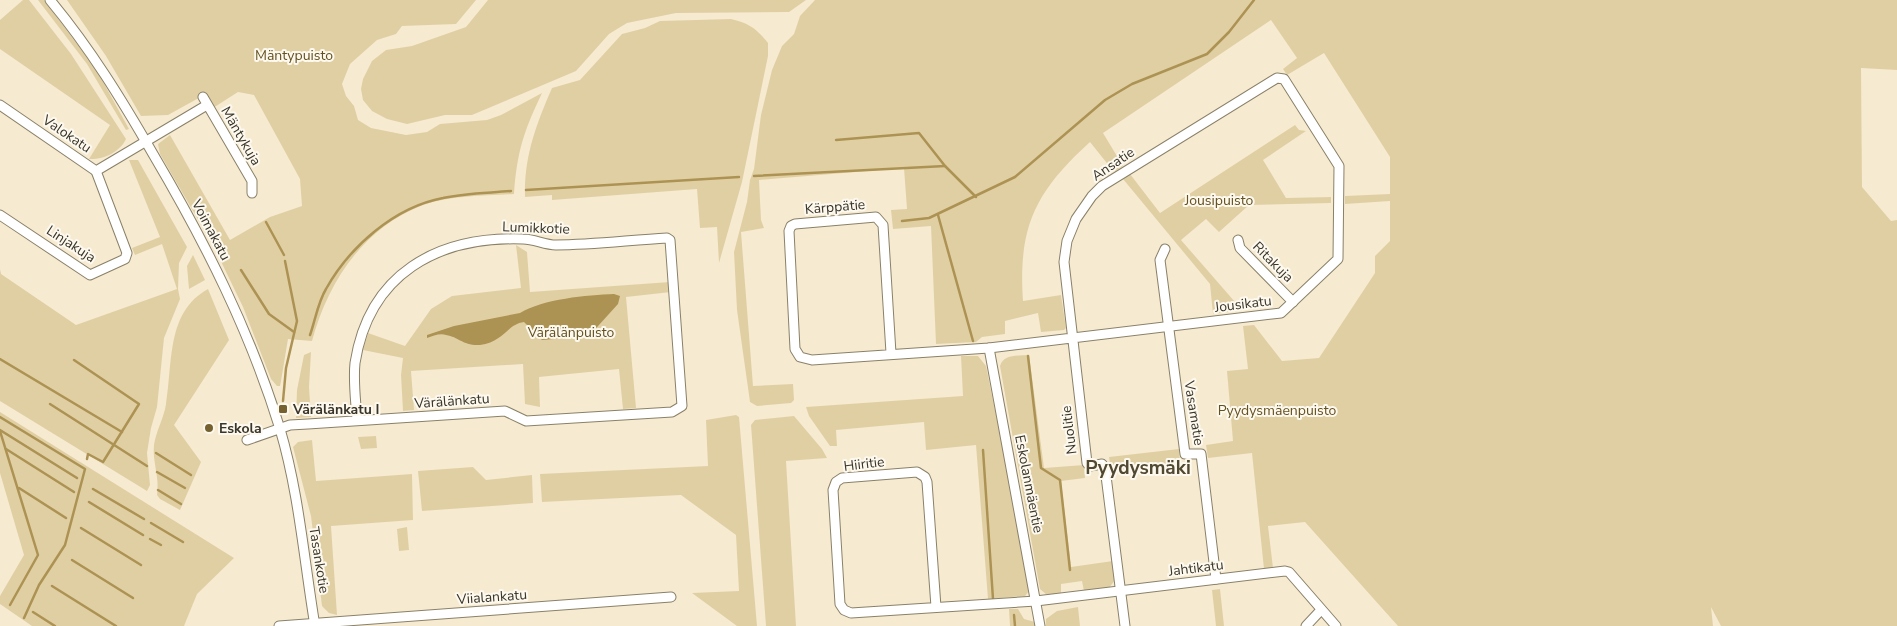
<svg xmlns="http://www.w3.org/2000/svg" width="1897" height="626" font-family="'Nunito Sans',sans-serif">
<rect width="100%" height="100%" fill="#f6ebd1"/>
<!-- green -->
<g fill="#e1cfa4">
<path d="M23,0H29L71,54L126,139C120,152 103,160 89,159L110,125L0,49V20Z"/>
<polygon points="38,0 44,0 96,69 129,129 126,130 87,64"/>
<path d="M67,0H476L456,24L402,26L396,34L377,40L350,64L342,84L346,96L354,106L358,120L371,128L406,135L427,132L440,124L487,120L501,115L542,93C524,131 517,151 514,194C484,196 452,195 423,205C363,228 328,282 312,341L288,339L281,381L280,386H277L271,379L243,307L215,249L160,154L158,144L170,135L230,240L270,217L302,206L300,179L254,95L238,92L213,108L206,94L168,115L141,116L106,56Z"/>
<polygon points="488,0 806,0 789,12 676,13 627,23 609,34 576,71 472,115 445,115 407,124 387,119 372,111 363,100 361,89 363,79 372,61 386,50 412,46 466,27"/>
<path d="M815,0H1897V70L1861,68L1862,187L1891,221L1897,220V626H1721L1711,607L1713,626H1398L1305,522L1268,526L1273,568L1264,569L1252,453L1208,458L1206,445L1233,441L1227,371L1248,369L1243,326L1254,325L1282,361L1319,358L1375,273V256L1390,241V201L1345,204V196L1390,194V157L1324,53L1287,75L1283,69L1297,58L1271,20L1103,133L1123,166L1114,172L1090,142C1035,192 1018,227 1023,301L1061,295L1066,328L1064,330L1041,332L1038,313L1005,321V334L982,337L976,342L936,344L931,226L893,229L891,210L907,209L904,168L759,180L761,220L764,228L741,232L753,386L793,384L794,400L791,403L757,406L750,402L737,310L734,252L747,202L750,180L754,169L761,115L772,70L782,46L794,34L800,16Z"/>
<path d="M731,19C749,23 757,29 768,43V56L742,182L719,263L717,227L700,228L697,189L552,200V195L525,197C524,156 536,125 552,88L580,80L622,34L645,28L660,21Z"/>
<polygon points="1295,125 1299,130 1306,131 1263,160 1286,198 1331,197 1331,203 1249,205 1219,232 1206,219 1181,240 1242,310 1213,314 1210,284 1123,179 1130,174 1160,213"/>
<polygon points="129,160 138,160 187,247 179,263 178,289 180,299 164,338 157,407 151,428 147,453 150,485 147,491 0,401 0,269 1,274 76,325 177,289 162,244 135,255 132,248 160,237"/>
<polygon points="516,245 527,252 530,292 670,282 671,292 626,297 636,408 623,409 619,369 539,377 540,407 525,404 523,364 411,371 414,410 403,411 401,375 403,358 363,350 368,333 405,346 431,309 452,296 521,288"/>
<polygon points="193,255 205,280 189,289 187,266"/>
<path d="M208,289L229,340L174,425L201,462L180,510L160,499L157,495C160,478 152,461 154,445C156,431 164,418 166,404C173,363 166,312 208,289Z"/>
<polygon points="311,352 309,387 311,417 296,418 297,390 304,355"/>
<path d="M1029,355L1044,468L1084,465L1085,478L1061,481L1071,567L1113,561L1115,580L1109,588L1084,591L1082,581L1061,584V594L1047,595L1040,589L1000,366C1004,354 1017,356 1029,355Z"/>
<polygon points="961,356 978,356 986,366 1030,581 1029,591 1025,596 988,599 976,445 926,450 924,422 836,430 837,446 830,446 809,416 806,407 963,396"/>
<polygon points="0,412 234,558 197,594 184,626 32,626 0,604 0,596 24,555 0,473"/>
<polygon points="736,415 739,417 757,626 737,626 692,593 739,591 736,535 681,495 542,502 540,474 708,466 706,420"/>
<polygon points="794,416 822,449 827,458 786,461 796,626 766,626 751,425 755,420"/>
<polygon points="376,436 377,448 361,449 358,437"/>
<polygon points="312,440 316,481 412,474 413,520 331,526 337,615 329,613 322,606 311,516 293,447 298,442"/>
<polygon points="1179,449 1180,463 1111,471 1109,457"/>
<polygon points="473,467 486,480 532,475 533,503 422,511 418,471"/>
<polygon points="407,527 409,550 399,551 397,529"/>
<polygon points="1220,589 1224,626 1216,626 1212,590"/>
<polygon points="1078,607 1080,626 1046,626 1046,619 1057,611"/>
<polygon points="1009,609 1018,609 1024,619 1035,622 1035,626 1010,626"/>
</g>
<!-- water -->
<path fill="#ad9353" d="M614,294L620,296L618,304L589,336L542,340L524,322C507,324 504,342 480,345C463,346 459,337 446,335C440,333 433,336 427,338V335L454,326L520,313C543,299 587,295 614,294Z"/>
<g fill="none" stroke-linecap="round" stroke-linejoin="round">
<!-- stream -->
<g stroke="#ad9353" stroke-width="2.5">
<polyline points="836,140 919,133 945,166 976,197"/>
<polyline points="754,176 945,166"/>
<polyline points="526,190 739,177"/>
<polyline points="938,215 973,341"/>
<polyline points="902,221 929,218 1015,177 1105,100 1132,84 1207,54 1229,32 1254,0"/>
<polyline points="266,222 284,255"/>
<polyline points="241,270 269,314 294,332"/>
<path d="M310,335C315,321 318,302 326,289C350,246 395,207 443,198C465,193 489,193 511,191"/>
<polyline points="1028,356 1041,468 1060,480 1070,570"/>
<polyline points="0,359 122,432"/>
<polyline points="74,360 139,404 103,462 88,454 87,459"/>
<polyline points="283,401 286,368 297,321 285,261"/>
<polyline points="50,404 147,466"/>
<polyline points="0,417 85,469 65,545 39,585 24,618"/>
<polyline points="0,430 77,478"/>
<polyline points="0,431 38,555 10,605"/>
<polyline points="6,449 74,492"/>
<polyline points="983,450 993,599"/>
<polyline points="156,453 191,475"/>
<polyline points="157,472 185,488"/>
<polyline points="19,488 66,518"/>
<polyline points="93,489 144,519"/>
<polyline points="158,490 181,504"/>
<polyline points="89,502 143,535"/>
<polyline points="151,523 183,542"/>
<polyline points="81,528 141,565"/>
<polyline points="150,539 161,545"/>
<polyline points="72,560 133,598"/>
<polyline points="52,586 116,626"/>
<polyline points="33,612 55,626"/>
<polyline points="1014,615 1015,626"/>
</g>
<defs>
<g id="minor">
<path d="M50,0C90,48 122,100 153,154C205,242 250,331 280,429C299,493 304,560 315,626"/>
<polyline points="203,97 252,181 252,193"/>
<polyline points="0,105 96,171 207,105"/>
<polyline points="0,215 90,275 125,259 127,253 96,171"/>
<polyline points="1238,240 1240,248 1293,302"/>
<polyline points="1165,249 1160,260 1185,454 1201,454 1216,579"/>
<polyline points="989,348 1040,626"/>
<polyline points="891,353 883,225 876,217 795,224 791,226 789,231 795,349 800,357 812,360 989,348 1281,313 1338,259 1339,166 1284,79 1277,78 1102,186 1092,196 1076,219 1067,241 1064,262 1087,463 1090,466 1102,464 1105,468 1125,626"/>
<path d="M247,440L290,425L308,424L505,411L526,421L672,412L682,406L670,240L667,238C630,240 593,245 556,245C545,245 534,239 523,239C437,236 369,274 355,363C353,382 356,402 357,420"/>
<polyline points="936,607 927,482 925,477 917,472 842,478 836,482 833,490 840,604 844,610 851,613 1036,601 1285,571 1289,572 1336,626"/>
<polyline points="279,626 671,597"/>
<polyline points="1306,626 1321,610"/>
</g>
</defs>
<!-- minor casing -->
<use href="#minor" stroke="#8a8068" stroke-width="11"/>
<!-- minor -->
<use href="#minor" stroke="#fff" stroke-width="9"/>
</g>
<!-- markers -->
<g fill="#756130" stroke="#fdf9ee" stroke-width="2">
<rect x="278" y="404" width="10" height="10" rx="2.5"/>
<circle cx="209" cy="428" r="5"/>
</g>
<g text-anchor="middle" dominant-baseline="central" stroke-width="4" stroke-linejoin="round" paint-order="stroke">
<!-- park labels -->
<g font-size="14" fill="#645120" stroke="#fdf9ee">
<text x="294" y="55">Mäntypuisto</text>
<text x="1219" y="200">Jousipuisto</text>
<text x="571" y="332">Värälänpuisto</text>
<text x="1277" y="410">Pyydysmäenpuisto</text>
</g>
<!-- street labels -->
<g font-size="14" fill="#39352b" stroke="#fdf9ee">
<text transform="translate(67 134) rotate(34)">Valokatu</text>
<text transform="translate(241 136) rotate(60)">Mäntykuja</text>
<text transform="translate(1113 164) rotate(-34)">Ansatie</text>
<text transform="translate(835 207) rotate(-5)">Kärppätie</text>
<text transform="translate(536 228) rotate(2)">Lumikkotie</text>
<text transform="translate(211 230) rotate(62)">Voimakatu</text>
<text transform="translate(71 244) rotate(33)">Linjakuja</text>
<text transform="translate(1273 262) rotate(45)">Ritakuja</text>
<text transform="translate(1243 304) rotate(-7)">Jousikatu</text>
<text transform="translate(452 401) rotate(-4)">Värälänkatu</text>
<text transform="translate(1194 413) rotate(81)">Vasamatie</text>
<text transform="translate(1069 430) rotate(-97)">Nuolitie</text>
<text transform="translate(864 464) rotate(-7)">Hiiritie</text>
<text transform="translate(1029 484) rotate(79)">Eskolanmäentie</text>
<text transform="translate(319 560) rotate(81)">Tasankotie</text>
<text transform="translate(1196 568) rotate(-7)">Jahtikatu</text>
<text transform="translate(492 597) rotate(-4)">Viialankatu</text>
</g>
<!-- poi labels -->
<g font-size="14" font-weight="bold" fill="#39352b" stroke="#fdf9ee" text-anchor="start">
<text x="293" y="409">Värälänkatu I</text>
<text x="219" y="428">Eskola</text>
</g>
<!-- district labels -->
<g font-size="19" font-weight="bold" fill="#514832" stroke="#fdf9ee">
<text x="1138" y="468">Pyydysmäki</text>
</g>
</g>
</svg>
